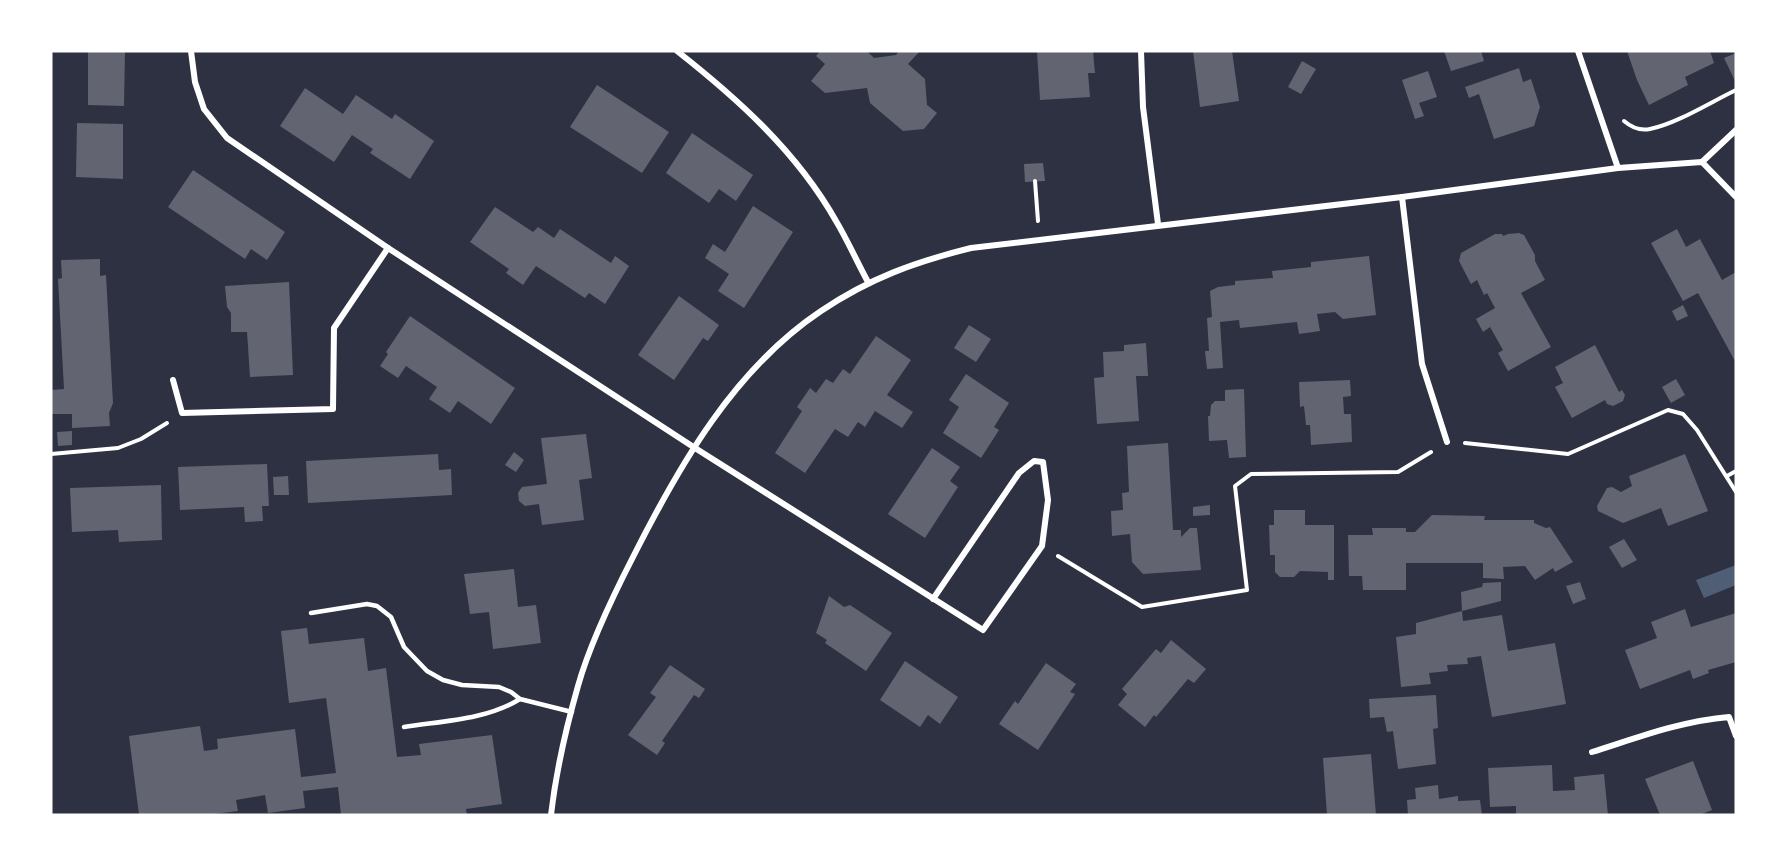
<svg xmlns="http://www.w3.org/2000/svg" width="1787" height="866" font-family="'Source Sans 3',sans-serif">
<rect width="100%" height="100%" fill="#2d3142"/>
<!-- water -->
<polygon fill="#4f5d75" points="1736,565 1736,585 1704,598 1696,580"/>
<!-- building -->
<g fill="#626471">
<polygon points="88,51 125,51 124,106 88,105"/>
<polygon points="820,51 867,51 874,58 896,55 899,51 920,51 908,64 925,79 927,105 937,113 924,129 903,131 870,103 867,88 825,93 811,81 825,64 816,56"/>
<polygon points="1037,51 1093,51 1095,73 1088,73 1090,97 1040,100"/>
<polygon points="1193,51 1232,51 1239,101 1200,107"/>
<polygon points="1444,51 1481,51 1484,61 1451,71"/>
<polygon points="1627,51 1710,51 1714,63 1685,77 1688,85 1649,105 1637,80"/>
<polygon points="1736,53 1736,83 1724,58"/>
<polygon points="1302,61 1316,69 1301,94 1288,87"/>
<polygon points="1519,68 1523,82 1531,79 1540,107 1534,126 1494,139 1479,94 1469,98 1465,87"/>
<polygon points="1428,71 1437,97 1419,103 1424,116 1415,119 1402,80"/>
<polygon points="597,85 669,132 642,173 570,127"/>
<polygon points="305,88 343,114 356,95 392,119 395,114 434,141 410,179 370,153 373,149 352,135 334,162 280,126"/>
<polygon points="77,123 123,124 123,179 76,177"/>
<polygon points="692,133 753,175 736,201 719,189 709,203 666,173"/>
<polygon points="1043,163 1045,181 1025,182 1024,164"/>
<polygon points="193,170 285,232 267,260 251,249 245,259 168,207"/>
<polygon points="753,206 793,232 744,308 718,291 729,274 705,258 713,244 725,252"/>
<polygon points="495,207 533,232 538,227 554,238 560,229 611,263 615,256 629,266 605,304 589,293 585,298 536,266 523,285 506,273 509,269 470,242"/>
<polygon points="1677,229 1686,247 1700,239 1722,280 1736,272 1736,363 1698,293 1683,301 1651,243"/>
<polygon points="1519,233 1524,235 1535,255 1535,261 1545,280 1521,293 1551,347 1508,371 1498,353 1503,350 1490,327 1483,332 1476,319 1495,308 1487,293 1484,295 1477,280 1471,284 1459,261 1461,253 1495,234 1502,234 1503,236 1508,234"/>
<polygon points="1369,256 1376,315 1343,319 1335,312 1317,314 1320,331 1299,334 1297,322 1240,328 1239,320 1220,322 1223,368 1207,369 1205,351 1209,351 1207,318 1212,317 1210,291 1218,287 1235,285 1235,281 1273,278 1272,271 1311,267 1311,262"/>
<polygon points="100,259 100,276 106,275 113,403 109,413 110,426 72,428 72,414 51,414 51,390 64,389 58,279 62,278 61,260"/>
<polygon points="289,282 293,375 250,377 247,332 231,332 231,313 227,307 225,286"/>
<polygon points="679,296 719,325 708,341 703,338 674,380 638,355"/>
<polygon points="1683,305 1688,316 1677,321 1672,311"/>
<polygon points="410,316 515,388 491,424 458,401 450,413 429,399 437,387 406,366 398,378 380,366 388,354 386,352"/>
<polygon points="969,325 991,339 976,362 954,348"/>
<polygon points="876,336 911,360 887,395 913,412 902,428 875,411 865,427 858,422 848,437 835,429 805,473 775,453 802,411 797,407 810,388 816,393 826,379 833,383 843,369 850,374"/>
<polygon points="1146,343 1148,376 1136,376 1139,421 1097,424 1094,378 1104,377 1103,352 1124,351 1124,345"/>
<polygon points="1595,345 1619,392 1622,390 1625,395 1623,401 1613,406 1607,404 1605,400 1572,418 1555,387 1563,383 1555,367"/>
<polygon points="966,374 1009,403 994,427 999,430 981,458 943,433 959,407 949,400"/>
<polygon points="1676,379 1685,395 1671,403 1662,387"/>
<polygon points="1350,380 1351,396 1343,397 1344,414 1351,414 1352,442 1311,445 1310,425 1306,425 1304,406 1300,407 1299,382"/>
<polygon points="1244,389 1246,457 1229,458 1227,440 1209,441 1208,416 1210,416 1211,405 1215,401 1225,401 1225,390"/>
<polygon points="72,431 72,445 58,446 57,432"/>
<polygon points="586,434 592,478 579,480 584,520 542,525 539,504 525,506 519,501 518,493 522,487 547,484 541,438"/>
<polygon points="1168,443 1173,530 1181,530 1181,537 1190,528 1197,528 1201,570 1143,574 1132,562 1130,534 1112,536 1111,511 1123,510 1122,493 1129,492 1127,446"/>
<polygon points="932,448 960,467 950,481 958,487 925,538 888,514"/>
<polygon points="514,452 524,460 516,472 505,465"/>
<polygon points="438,454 439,470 451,469 452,495 308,503 306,461"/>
<polygon points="1685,454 1708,511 1668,526 1661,508 1623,523 1598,511 1597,506 1607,488 1612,487 1621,492 1632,486 1629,476"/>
<polygon points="267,464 269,506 262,506 263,521 245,522 244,507 180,510 178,467"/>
<polygon points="288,476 289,495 274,495 273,477"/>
<polygon points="161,485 162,540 119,542 118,530 72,532 70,488"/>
<polygon points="1210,505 1210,515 1193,516 1193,507"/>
<polygon points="1274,510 1305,510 1305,525 1334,525 1334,580 1328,580 1328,572 1300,571 1294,577 1280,577 1275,572 1275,555 1270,555 1269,525 1274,525"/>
<polygon points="1432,515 1485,516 1484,520 1534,520 1534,523 1546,528 1550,527 1573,562 1555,572 1553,568 1535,580 1525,566 1503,567 1504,579 1483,578 1483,563 1406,563 1406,590 1363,590 1362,576 1349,576 1348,535 1373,535 1372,528 1406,528 1406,532 1415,532"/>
<polygon points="1624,539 1637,560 1622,568 1609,547"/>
<polygon points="514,569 518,607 536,605 541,643 493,649 489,612 470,614 464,574"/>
<polygon points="1501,582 1501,601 1462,611 1461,592 1482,587 1483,583"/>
<polygon points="1580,582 1586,599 1573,604 1566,586"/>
<polygon points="829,596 844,607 850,605 892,633 866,671 825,643 827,640 816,633"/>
<polygon points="1685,609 1691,627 1736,613 1736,662 1708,670 1709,673 1693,679 1690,670 1640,689 1625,650 1657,638 1651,622"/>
<polygon points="1462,611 1463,621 1502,615 1508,651 1555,643 1566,704 1492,717 1481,656 1467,658 1468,664 1447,665 1448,671 1429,673 1431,684 1401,687 1396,637 1416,634 1416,623"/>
<polygon points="307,628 309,644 364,638 368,671 386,668 397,757 421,755 419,744 492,735 502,804 466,809 467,815 341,815 338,787 303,791 305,808 268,813 265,795 236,800 238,811 206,815 139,815 129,736 200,726 204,751 218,749 217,739 295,729 301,777 336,773 326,698 289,703 281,631"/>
<polygon points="1171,640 1206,669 1194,683 1188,679 1156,717 1154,715 1145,727 1118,705 1127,694 1122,689 1156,649 1161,653"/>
<polygon points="905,661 958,697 940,724 928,715 920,727 880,700"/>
<polygon points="1046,663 1076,684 1070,692 1075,694 1038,750 999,724 1015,701 1018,704"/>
<polygon points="670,665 705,689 699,698 694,695 662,741 665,743 657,755 628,735 656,697 650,693"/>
<polygon points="1436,695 1438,728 1433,729 1436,764 1398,769 1393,731 1387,732 1384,717 1370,718 1369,699"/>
<polygon points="1371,754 1376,815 1327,815 1323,758"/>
<polygon points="1693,761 1712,810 1699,815 1660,815 1645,779"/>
<polygon points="1552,765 1553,791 1575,790 1574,777 1604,774 1608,815 1516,815 1516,806 1490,807 1488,768"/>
<polygon points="1438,785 1439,799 1458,796 1458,801 1480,800 1482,815 1408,815 1407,800 1416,799 1415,788"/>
</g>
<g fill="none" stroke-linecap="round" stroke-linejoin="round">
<!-- path -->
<g stroke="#fff" stroke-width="4">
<path d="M1624,121C1631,127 1640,131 1650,129C1676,124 1711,102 1736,90"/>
<polyline points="1035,181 1038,221"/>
<polyline points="1465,443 1568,454 1668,410 1683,414 1697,430 1736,492"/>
<polyline points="51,454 118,448 141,439 167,423"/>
<polyline points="1727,476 1736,471"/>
<polyline points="1058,556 1142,607 1247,590 1235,486 1251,474 1398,472 1431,452"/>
</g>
<!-- service -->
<g stroke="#fff" stroke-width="4.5">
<polyline points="311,613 367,604 377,606 391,617 404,647 427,671 443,680 462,685 499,687 511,692 520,699 572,712"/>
<path d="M404,727C442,721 486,720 520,699"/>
</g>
<!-- minor -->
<g stroke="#fff" stroke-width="6">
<polyline points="191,51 195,82 204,109 227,138 388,248 695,448 983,630 1042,546 1048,500 1043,462 1034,461 1019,473 933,599"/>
<path d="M677,51C738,99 797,152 836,221C848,241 857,262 868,282"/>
<polyline points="1141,51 1143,107 1158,224"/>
<polyline points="1578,51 1618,168"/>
<polyline points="1702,162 1736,130"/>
<polyline points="1402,197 1422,364 1447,442"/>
<polyline points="173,380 182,413 333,409 334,328 388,248"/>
<path d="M1592,752C1637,738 1681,721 1729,717L1736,736"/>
<path d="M551,815C556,772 566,728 578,686C590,643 613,596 633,557C679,466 734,369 821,311C870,278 915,262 971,248L1402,197L1618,168L1702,162L1736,197"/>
</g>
</g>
<!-- border -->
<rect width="1787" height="866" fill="none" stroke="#ffffff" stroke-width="105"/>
</svg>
